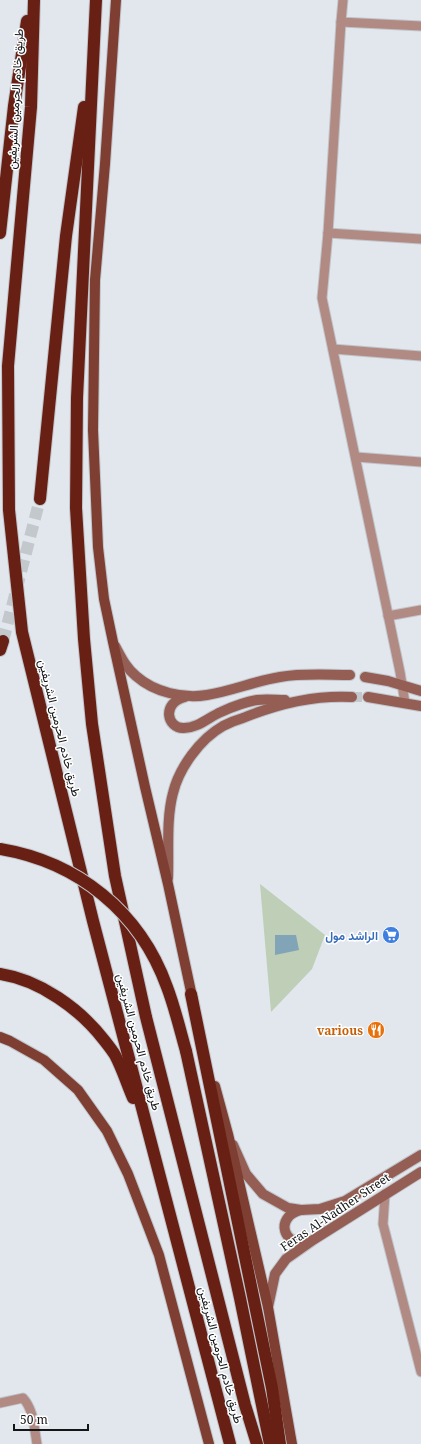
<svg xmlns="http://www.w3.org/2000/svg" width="421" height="1444" font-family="'Noto Serif',Vazirmatn,serif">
<rect width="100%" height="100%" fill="#e2e7ed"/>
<!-- green -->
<polygon fill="#beceb7" points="260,884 325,935 312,969 271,1012"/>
<!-- water -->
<polygon fill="#82a4b7" points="275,935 296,935 299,950 275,955"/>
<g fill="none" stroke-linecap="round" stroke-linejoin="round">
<!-- secondary-tunnel -->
<polyline stroke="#c3c8cd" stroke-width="10" stroke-dasharray="10 5" stroke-linecap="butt" points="352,697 368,697"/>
<!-- highway-tunnel -->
<polyline stroke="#c3c8cd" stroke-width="12" stroke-dasharray="12 6" stroke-linecap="butt" points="3,641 40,499"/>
<defs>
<g id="street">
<polyline points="343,0 341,22 421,26"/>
<polyline points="341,22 328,233 322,298 400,672 405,703"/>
<polyline points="328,233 421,239"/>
<polyline points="333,349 421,356"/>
<polyline points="356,457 421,462"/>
<polyline points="388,616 421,610"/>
<polyline points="385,1194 383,1224 421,1372"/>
<path d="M0,1403L23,1398C34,1410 34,1428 37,1444"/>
</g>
<g id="secondary">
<path d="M115,646C121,657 126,668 136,676C154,692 183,699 207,695C232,691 255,681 280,677C303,673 327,675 350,675"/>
<polyline points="365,677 388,681 421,691"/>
<path d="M185,697C161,703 167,729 184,728C198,728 209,717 221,712C232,707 245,702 257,700C266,699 276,700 285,700"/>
<polyline points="368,697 421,706"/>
<path d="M168,878C169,851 166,819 173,793C179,768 200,739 223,726C229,723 236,720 243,718C277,704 315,695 352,697"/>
<polyline points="233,1145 246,1174 263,1194 288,1208 301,1210 320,1209 345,1201 421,1155"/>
<path d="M301,1210C273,1217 284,1249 309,1241"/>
<polyline points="268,1307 275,1274 286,1259 313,1240 421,1172"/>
</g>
<g id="primary">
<polyline points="116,0 105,164 95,280 93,430 98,547 104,599 113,642 145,787 168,884 193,1001"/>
<polyline points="0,1037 10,1041 44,1060 78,1090 107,1131 128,1174 159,1255 209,1444"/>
<polyline points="215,1086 228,1134 268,1307 292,1444"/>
</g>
<g id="highway">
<polyline points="34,0 31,107 8,366 9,510 22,632 93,921 230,1444"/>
<polyline points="96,0 77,398 76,508 84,639 92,724 115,876 146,1017 245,1405 257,1444"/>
<polyline points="0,233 14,106 27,21"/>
<polyline points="40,499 66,236 84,107"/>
<polyline points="0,650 3,641"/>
<path d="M0,974C40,980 80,1009 104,1040C108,1045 112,1050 115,1055C122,1068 127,1084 133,1098"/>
<polyline points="191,994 272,1388 280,1444"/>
<polyline points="186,1051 240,1298 270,1444"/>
</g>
</defs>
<!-- street casing -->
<use href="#street" stroke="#c1c5cb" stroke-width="11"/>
<!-- secondary casing -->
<use href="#secondary" stroke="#c1c5cb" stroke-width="12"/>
<!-- primary casing -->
<use href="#primary" stroke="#c1c5cb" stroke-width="12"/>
<!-- highway casing -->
<use href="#highway" stroke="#c1c5cb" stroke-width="14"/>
<!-- street -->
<use href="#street" stroke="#b18b83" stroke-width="9"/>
<!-- secondary -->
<use href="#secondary" stroke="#945e54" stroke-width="10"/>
<!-- primary -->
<use href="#primary" stroke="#7e3e32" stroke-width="10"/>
<!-- highway -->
<use href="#highway" stroke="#692014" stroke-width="12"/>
<defs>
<path id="highway-bridge" d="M0,849C78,862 140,912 167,987C175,1008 180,1030 186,1051"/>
</defs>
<!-- highway-bridge casing -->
<use href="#highway-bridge" stroke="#c1c5cb" stroke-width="14" stroke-linecap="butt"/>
<!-- highway-bridge -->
<use href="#highway-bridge" stroke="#692014" stroke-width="12"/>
</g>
<!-- icons -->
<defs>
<symbol id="supermarket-disc" viewBox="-11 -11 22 22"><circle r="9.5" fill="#3f7fe0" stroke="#fff"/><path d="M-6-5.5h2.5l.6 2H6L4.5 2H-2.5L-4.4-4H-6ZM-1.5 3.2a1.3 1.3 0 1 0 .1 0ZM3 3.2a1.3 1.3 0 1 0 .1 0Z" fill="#fff"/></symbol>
<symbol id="restaurant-disc" viewBox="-11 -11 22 22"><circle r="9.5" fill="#e8710a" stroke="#fff"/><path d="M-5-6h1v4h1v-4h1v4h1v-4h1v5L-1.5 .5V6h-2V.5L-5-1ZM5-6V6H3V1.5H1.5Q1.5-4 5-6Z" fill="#fff"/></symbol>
</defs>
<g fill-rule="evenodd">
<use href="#supermarket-disc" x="381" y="925" width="20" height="20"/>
<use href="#restaurant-disc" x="366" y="1020" width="20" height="20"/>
</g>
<g text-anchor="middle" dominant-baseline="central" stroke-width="3" stroke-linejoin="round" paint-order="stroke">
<!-- street labels -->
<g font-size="12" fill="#131517" stroke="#fff">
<text transform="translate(15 99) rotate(-87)">طريق خادم الحرمين الشريفين</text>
<text transform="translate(60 728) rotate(76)">طريق خادم الحرمين الشريفين</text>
<text transform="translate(139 1042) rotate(75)">طريق خادم الحرمين الشريفين</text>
<text transform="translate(335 1212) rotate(-34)">Feras Al-Nadher Street</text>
<text transform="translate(221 1355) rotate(75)">طريق خادم الحرمين الشريفين</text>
</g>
<!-- shop labels -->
<g font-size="12" font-weight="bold" fill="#366cbe" stroke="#fff" text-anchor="end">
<text x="378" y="935">الراشد مول</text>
</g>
<!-- food labels -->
<g font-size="12" font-weight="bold" fill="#c56008" stroke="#fff" text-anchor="end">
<text x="363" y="1030">various</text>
</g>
</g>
<!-- scale -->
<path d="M14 1424v6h74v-6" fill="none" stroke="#131517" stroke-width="2"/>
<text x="20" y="1424" font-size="12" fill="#131517" stroke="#ffffff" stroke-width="3" paint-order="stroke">50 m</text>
</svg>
